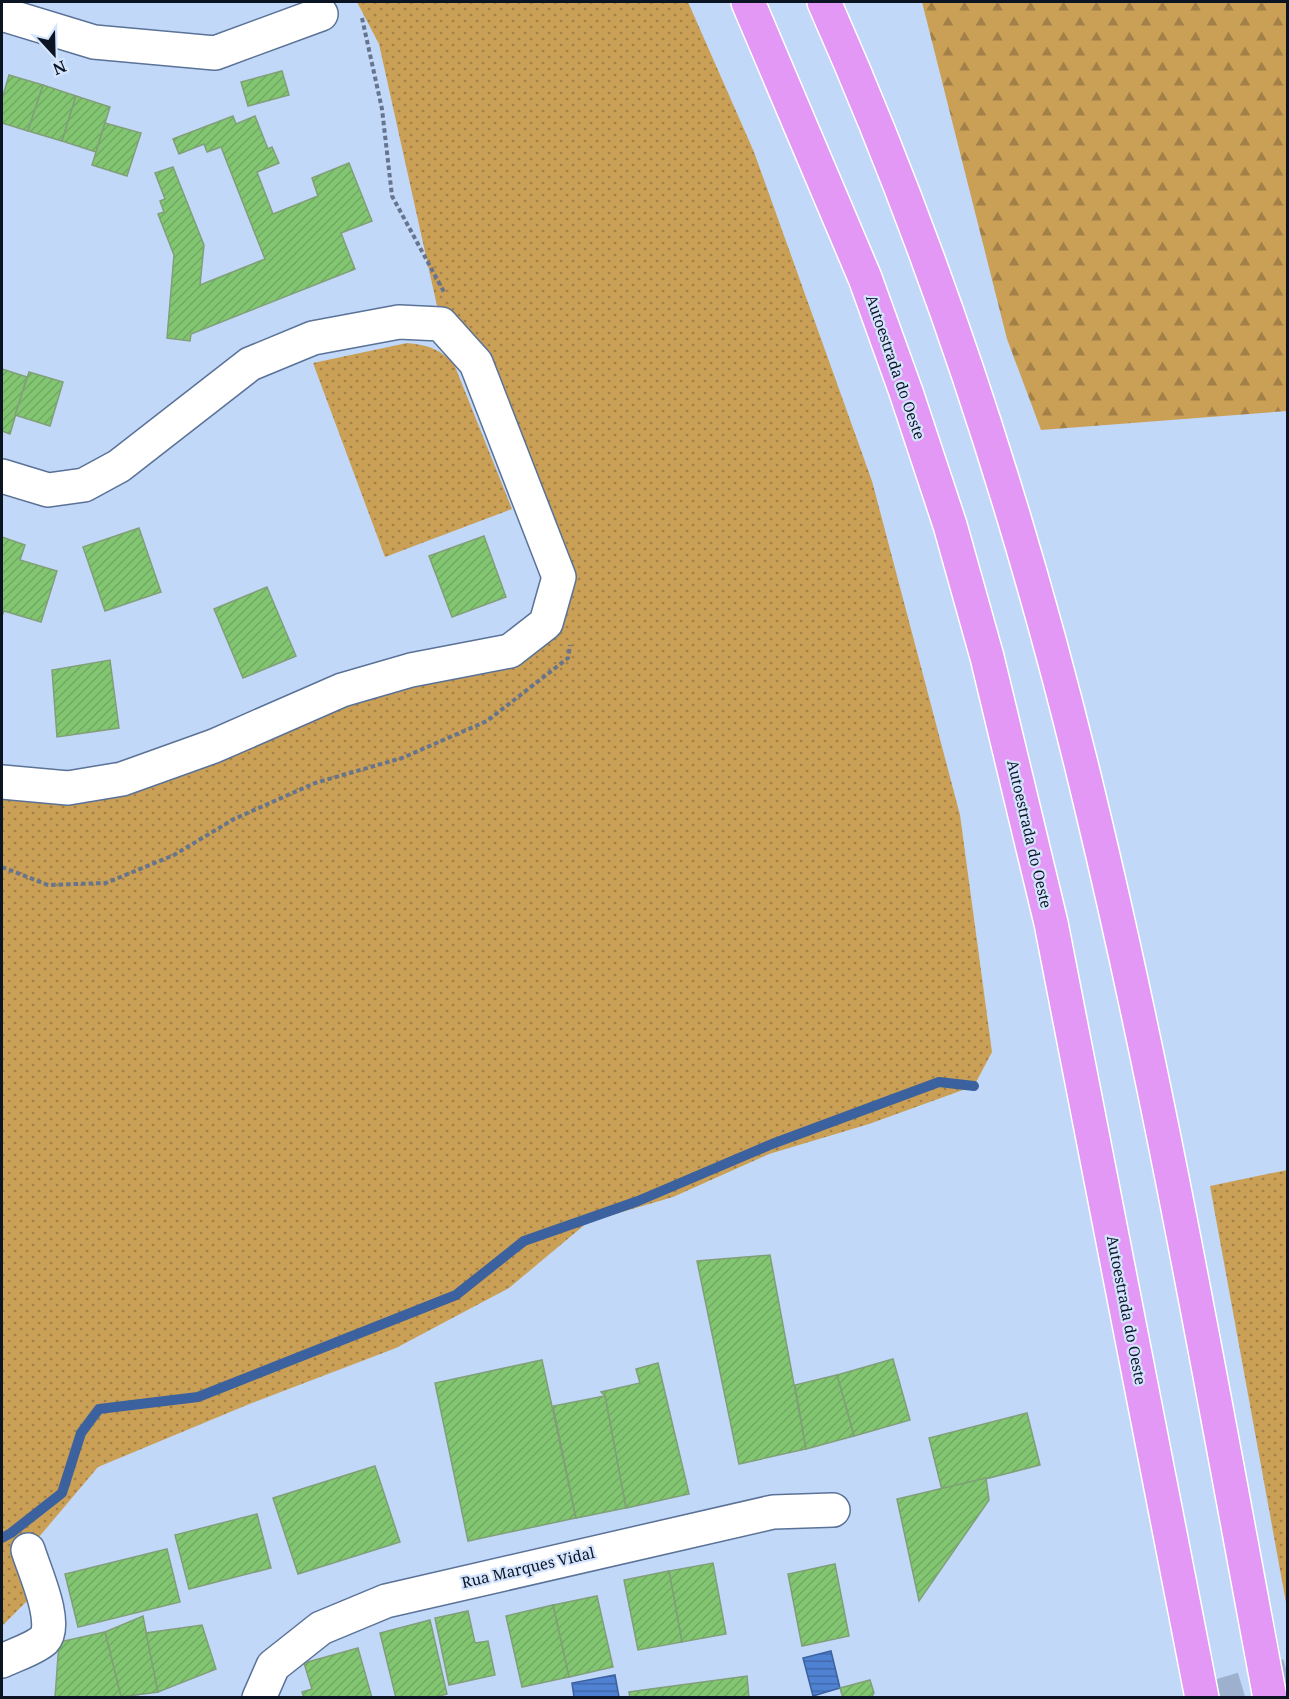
<svg xmlns="http://www.w3.org/2000/svg" width="1289" height="1699" font-family="'Noto Serif',serif">
<defs>
<pattern id="grass-dots" width="8" height="8" patternUnits="userSpaceOnUse" patternTransform="scale(1.5)"><rect width="8" height="8" fill="#ca9f56"/><path d="M2 2h.1M6 6h.1" fill="none" stroke="#a28047" stroke-width="1.8" stroke-linecap="round"/></pattern>
<pattern id="forest-firs" width="22" height="20" patternUnits="userSpaceOnUse" patternTransform="scale(1.5)"><rect width="22" height="20" fill="#ca9f56"/><path d="M5 1l3.5 6h-7zM16 11l3.5 6h-7z" fill="#a28047"/></pattern>
<pattern id="water-rules" width="6" height="5" patternUnits="userSpaceOnUse" patternTransform="scale(1.5)"><rect width="6" height="5" fill="#5082d3"/><path d="M0 2.5h6" fill="none" stroke="#4169ab"/></pattern>
<pattern id="building-hatch" width="6" height="6" patternUnits="userSpaceOnUse" patternTransform="scale(1.5)"><rect width="6" height="6" fill="#83c671"/><path d="M-1 1l2-2M0 6l6-6M5 7l2-2" fill="none" stroke="#70a962"/></pattern>
</defs>
<rect width="100%" height="100%" fill="#c2d8f9"/>
<!-- grass -->
<g fill="url(#grass-dots)">
<polygon points="357,2 688,2 754,152 872,481 960,815 992,1052 974,1086 869,1124 769,1154 673,1197 588,1222 509,1288 396,1348 247,1405 98,1467 28,1550 34,1594 2,1626 2,782 68,788 510,651 559,577 441,324 379,44"/>
<path d="M407,343C428,345 440,349 454,364L512,509L385,557L313,363Z"/>
<polygon points="1287,1170 1288,1170 1287,1608 1210,1186"/>
</g>
<!-- forest -->
<polygon fill="url(#forest-firs)" points="922,2 1287,2 1287,411 1041,430 1007,339"/>
<!-- water -->
<g fill="url(#water-rules)" stroke="#3b619e" stroke-width="1.5">
<polygon points="831,1651 840,1688 813,1696 803,1658"/>
<polygon points="615,1675 619,1697 574,1697 572,1683"/>
</g>
<g fill="none" stroke-linecap="round" stroke-linejoin="round">
<!-- stream -->
<polyline stroke="#3b619e" stroke-width="10" points="2,1538 11,1533 62,1493 81,1433 99,1409 198,1397 456,1295 524,1241 638,1201 772,1144 939,1082 974,1086"/>
</g>
<!-- building -->
<g fill="url(#building-hatch)" stroke="#809f79" stroke-width="1.5">
<polygon points="282,71 289,95 248,106 241,82"/>
<polygon points="9,75 43,85 28,131 2,123 2,99"/>
<polygon points="43,85 76,96 62,141 28,131"/>
<polygon points="76,96 110,107 96,152 62,141"/>
<polygon points="233,116 236,124 255,116 268,149 272,147 279,163 257,172 273,214 318,196 312,178 349,163 372,221 341,233 355,269 191,334 190,341 167,338 174,255 158,214 164,212 160,201 165,199 155,173 173,167 204,245 200,285 265,259 221,147 207,152 204,144 179,154 173,139"/>
<polygon points="105,123 141,133 127,176 92,165"/>
<polygon points="2,369 27,377 10,434 2,431"/>
<polygon points="29,372 63,382 50,426 15,415"/>
<polygon points="139,528 161,592 105,611 83,547"/>
<polygon points="484,536 506,597 452,617 429,556"/>
<polygon points="2,537 25,545 20,560 57,571 41,622 4,611 2,616"/>
<polygon points="267,587 296,656 243,678 214,609"/>
<polygon points="110,660 119,728 57,737 52,670"/>
<polygon points="770,1255 806,1449 739,1464 697,1261"/>
<polygon points="893,1359 910,1420 854,1436 837,1375"/>
<polygon points="542,1360 576,1518 468,1541 435,1383"/>
<polygon points="658,1363 689,1494 626,1508 605,1396 601,1392 640,1383 636,1369"/>
<polygon points="837,1375 854,1436 806,1449 795,1385"/>
<polygon points="605,1396 626,1508 576,1518 553,1406"/>
<polygon points="1027,1413 1040,1465 942,1490 929,1438"/>
<polygon points="375,1466 400,1542 298,1574 273,1498"/>
<polygon points="986,1478 989,1500 919,1601 897,1499"/>
<polygon points="257,1514 271,1568 189,1589 175,1535"/>
<polygon points="167,1549 180,1602 78,1627 65,1574"/>
<polygon points="713,1563 726,1634 682,1642 669,1571"/>
<polygon points="835,1564 849,1636 802,1646 788,1574"/>
<polygon points="669,1571 682,1642 638,1650 624,1580"/>
<polygon points="597,1596 613,1667 569,1677 553,1605"/>
<polygon points="553,1605 569,1677 522,1687 506,1616"/>
<polygon points="468,1611 475,1643 488,1641 495,1675 449,1685 435,1618"/>
<polygon points="143,1616 158,1692 121,1697 105,1632"/>
<polygon points="430,1620 447,1694 432,1698 396,1698 380,1633"/>
<polygon points="202,1625 216,1669 158,1692 146,1633"/>
<polygon points="105,1632 121,1697 55,1698 59,1642"/>
<polygon points="358,1648 372,1698 304,1698 302,1692 312,1689 304,1663"/>
<polygon points="747,1676 749,1698 630,1698 629,1692"/>
<polygon points="870,1680 874,1693 871,1698 843,1698 840,1688"/>
</g>
<g fill="none" stroke-linecap="round" stroke-linejoin="round">
<!-- minor-tunnel -->
<polyline stroke="#9db1ce" stroke-width="33" stroke-dasharray="33 16" stroke-linecap="butt" points="1211,1698 1288,1675"/>
<defs>
<g id="minor">
<polyline points="2,14 94,42 215,53 321,14"/>
<polyline points="2,476 48,490 84,485 119,466 250,364 313,338 399,322 441,324 476,363 559,577 546,623 510,651 411,670 342,690 214,746 122,779 68,788 2,782"/>
<path d="M2,1661C14,1655 34,1649 44,1640C59,1624 34,1570 28,1550"/>
<polyline points="259,1698 273,1666 321,1628 386,1601 773,1512 833,1510"/>
</g>
<g id="highway">
<polyline points="748,2 865,278 906,392 950,525 987,657 1051,923 1202,1698"/>
<path d="M824,2C938,259 1026,531 1091,805C1162,1100 1214,1399 1270,1698"/>
</g>
</defs>
<!-- minor casing -->
<use href="#minor" stroke="#5a7297" stroke-width="36"/>
<!-- highway casing -->
<use href="#highway" stroke="#fff" stroke-width="36"/>
<!-- path -->
<g stroke="#66758d" stroke-width="4" stroke-dasharray="4.5 3" stroke-linecap="butt">
<polyline points="362,18 382,109 392,196 444,292"/>
<polyline points="2,867 48,885 106,883 174,855 234,819 315,783 402,758 487,721 568,658 570,645"/>
</g>
<!-- minor -->
<use href="#minor" stroke="#fff" stroke-width="33"/>
<!-- highway -->
<use href="#highway" stroke="#e298f4" stroke-width="33"/>
</g>
<g text-anchor="middle" dominant-baseline="central" stroke-width="4.5" stroke-linejoin="round" paint-order="stroke">
<!-- street labels -->
<g font-size="15" fill="#0b1422" stroke="#d4e4fe">
<text transform="translate(896 367) rotate(71)">Autoestrada do Oeste</text>
<text transform="translate(1030 834) rotate(77)">Autoestrada do Oeste</text>
<text transform="translate(1127 1310) rotate(79)">Autoestrada do Oeste</text>
<text transform="translate(528 1567) rotate(-13)">Rua Marques Vidal</text>
</g>
</g>
<!-- border -->
<rect width="1289" height="1699" fill="none" stroke="#0b1422" stroke-width="6"/>
<!-- north arrow -->
<g transform="translate(54 54) rotate(158)" stroke="#d4e4fe" stroke-width="4.5" paint-order="stroke">
<path d="M0-4.5L10 22L0 15L-10 22Z" fill="#0b1422"/>
<text y="-9" font-size="16" font-weight="bold" text-anchor="middle" fill="#0b1422">N</text>
</g>
</svg>
